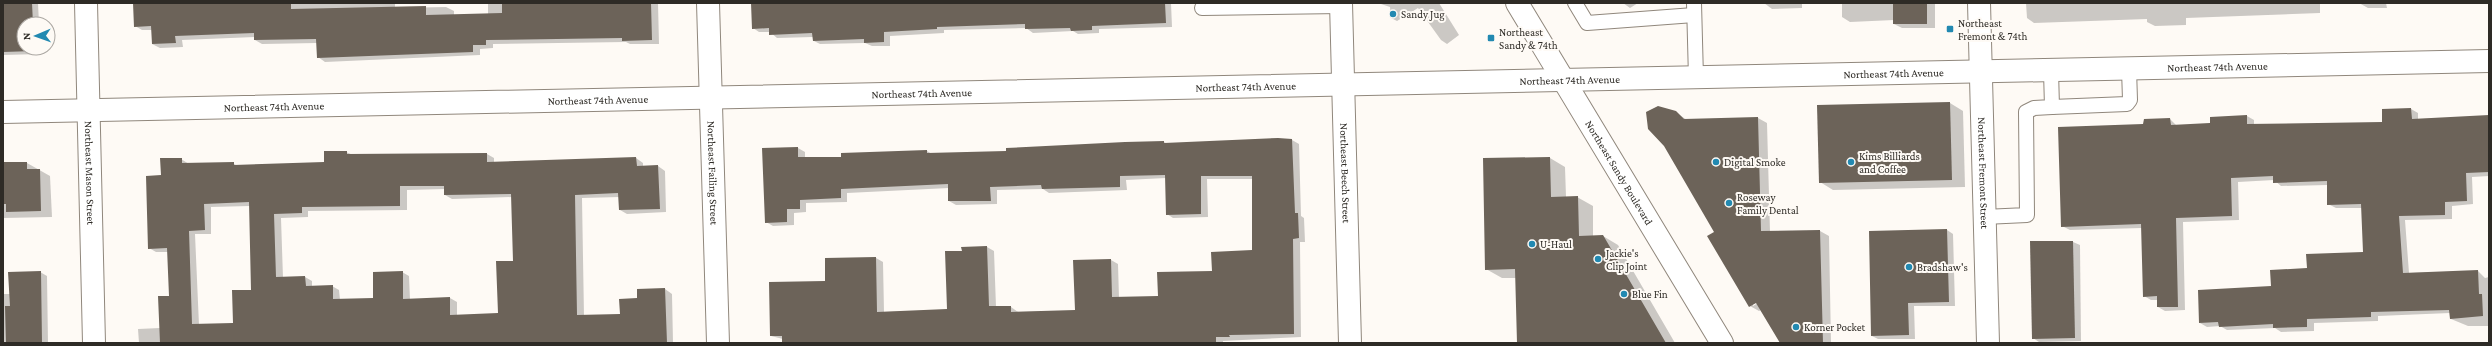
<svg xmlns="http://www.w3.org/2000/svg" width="2492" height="346" font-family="'Crimson Pro',serif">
<rect width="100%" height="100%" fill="#fefaf5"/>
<!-- shadow -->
<g fill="#0003" fill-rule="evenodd">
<polygon points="3,3 38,3 39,24 24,24 24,48 40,48 40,54 3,55"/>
<polygon points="134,3 395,3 395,8 446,7 454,11 454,16 488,15 488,3 516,3 516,5 658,3 659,44 630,44 626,42 493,44 493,48 480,49 480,55 325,62 318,57 317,43 262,44 255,40 255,37 182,40 183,47 160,48 152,44 152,30 142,30 135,26"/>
<polygon points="752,3 1171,3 1172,27 1099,29 1099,33 1078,34 1073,31 1033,33 1026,28 944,30 944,33 890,36 890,46 872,46 865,43 820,44 814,41 813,37 777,38 770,32 759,32 753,28"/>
<polygon points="1439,3 1459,35 1447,44 1441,40 1418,8 1397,21 1391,18 1390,7 1381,4"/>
<polygon points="1623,3 1638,3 1630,8"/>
<polygon points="1764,3 1802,3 1802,8 1772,9"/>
<polygon points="1842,3 1935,3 1935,28 1902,28 1894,24 1894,20 1850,22 1842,17"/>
<polygon points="2026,3 2320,3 2320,13 2186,18 2186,25 2155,26 2147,22 2147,19 2034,23 2027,18"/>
<polygon points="2359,3 2429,3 2429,4 2386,3 2387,8 2368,8"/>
<polygon points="1950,103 1963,111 1965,187 1833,190 1820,182"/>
<polygon points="2411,109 2418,113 2418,119 2489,117 2489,176 2472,177 2473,204 2452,206 2452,219 2405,220 2409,273 2478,271 2485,278 2489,277 2489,326 2468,326 2451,319 2450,313 2378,316 2378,321 2314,323 2314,331 2281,332 2275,328 2227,330 2220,326 2207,327 2200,323 2308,269 2364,253 2362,208 2336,208 2328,204 2328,185 2281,186 2274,180 2238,182 2239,220 2183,222 2185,310 2165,311 2158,307 2158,300 2151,300 2144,296 2142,228 2070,230 2062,226 2144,125 2170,119 2177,126 2212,124 2247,116 2254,120 2254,125 2383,123"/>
<path d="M1675,112L1687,120L1758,118L1767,123L1770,232L1820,231L1829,236L1831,343H1781L1761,310L1759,311L1750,306L1716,232ZM1761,301L1753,306V304Z"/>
<polygon points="1292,140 1299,144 1301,216 1304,218 1305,242 1300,242 1301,337 1223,341 1223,343 783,343 783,339 771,336 826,282 876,258 883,262 884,312 948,310 963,252 987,247 994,251 996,307 1011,307 1018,312 1076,311 1111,260 1118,264 1119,298 1159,297 1253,251 1253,179 1207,179 1208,217 1173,218 1167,214 1166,178 1126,180 1127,190 1049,193 1043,189 997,190 997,204 956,205 949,201 949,188 847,193 847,202 806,203 806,212 794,213 794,225 773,226 766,222 798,148 805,152 805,158 842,158 842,154 927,151 932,154 1007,152 1164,142 1167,144"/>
<path d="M346,152L353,155L487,154L494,158V163L636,158L643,163V167L658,166L665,171L666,212L627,214L620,210V197L582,198L584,316L621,315L638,299L665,289L672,294L673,343H139L138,329L160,328L170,297L168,252H156L149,248L162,176L181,159L189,164L233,163L237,166L325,163ZM445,189V195L452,199L512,197L514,262L499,314L457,316V302L450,298L410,300L409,276L402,272L374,299L340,300L339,290L332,286L312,287V281L305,277L283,278L281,218L308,217V211L407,210V190ZM250,206L252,291L234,324L199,325L195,234H211V207Z"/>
<polygon points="1550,158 1565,167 1566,197 1577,197 1593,206 1593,236 1603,236 1618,245 1675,343 1518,343 1516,278 1502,278 1486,269 1484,159"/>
<polygon points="3,163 27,163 50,176 52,217 3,218"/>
<polygon points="1947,230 1953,234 1955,306 1914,306 1915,339 1878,339 1872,336"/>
<polygon points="2031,242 2073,242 2080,245 2081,341 2039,342 2033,338"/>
<polygon points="40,272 47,276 48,343 3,343 3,294 10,294"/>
</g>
<!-- building -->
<g fill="#6c6359" fill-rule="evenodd">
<polygon points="3,3 32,3 33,24 24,24 24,48 34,48 34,51 3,52"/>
<polygon points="133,3 291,3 291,9 426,6 426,15 502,13 502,4 651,3 652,40 622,41 622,38 486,40 486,45 473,45 473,52 317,58 316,39 254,40 254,33 175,36 176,43 152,44 151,26 134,27"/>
<polygon points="751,3 1165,3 1166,23 1092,26 1092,30 1071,31 1070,28 1025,29 1025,24 937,27 937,29 884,32 884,42 864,43 864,39 813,41 812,33 769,35 769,28 752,29"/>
<rect x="1893" y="3" width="34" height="21"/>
<polygon points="1950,102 1952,180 1819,183 1817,105"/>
<polygon points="1658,106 1676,111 1684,119 1758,117 1761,231 1820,230 1823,343 1780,343 1756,303 1749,307 1707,236 1714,232 1664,146 1648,129 1646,112"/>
<polygon points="2411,108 2412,119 2489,115 2489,172 2466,173 2467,201 2445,202 2445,215 2399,216 2403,273 2478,270 2479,294 2482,294 2483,316 2450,319 2449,310 2371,312 2371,317 2307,319 2307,327 2273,328 2273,324 2219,327 2218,322 2199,323 2198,290 2271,286 2270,270 2307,268 2306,254 2363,252 2361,204 2327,205 2327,181 2273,183 2273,176 2231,178 2232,216 2176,218 2178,307 2157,307 2157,296 2143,297 2141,224 2061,227 2058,127 2143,124 2144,119 2170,118 2171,125 2210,123 2210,117 2247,115 2247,124 2382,122 2382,109"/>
<polygon points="1278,138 1292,139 1295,213 1298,213 1299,238 1293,239 1294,334 1229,335 1230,337 1216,337 1216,343 782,343 782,336 770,336 769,282 825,281 825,258 876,257 877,312 947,309 945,251 962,251 961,247 987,246 989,306 1011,306 1011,312 1075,310 1073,260 1111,259 1112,297 1158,296 1157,272 1212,271 1211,252 1252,250 1252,176 1201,176 1201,214 1166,215 1165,175 1120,176 1120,187 1042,189 1041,185 990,187 991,201 948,201 948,184 841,189 841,198 800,200 800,209 787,209 787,222 765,223 762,148 798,147 798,157 841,157 841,153 927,150 927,153 1006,151 1006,148 1125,142 1164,141 1164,143"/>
<path d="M324,151H347V154L487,153V162L636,157L637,166L658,165L660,209L619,210L618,193L575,195L577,315L620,314L619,299L637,298V289L665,288L667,343H160L158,296H169L167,248L148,249L146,176L161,175L160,158H182V163L234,162V165L324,162ZM400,186H444V195L511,194L513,261H496L498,313L450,315V297L403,299V271L373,272V298L333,299V285L306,286L305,276L276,277L274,214L302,213V207L400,206ZM249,202L251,290H232L233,323L192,324L189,231L205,230L204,204Z"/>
<polygon points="1550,157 1551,197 1578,196 1579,236 1603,235 1666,343 1517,343 1515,269 1485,270 1483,158"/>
<polygon points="3,162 27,162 27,169 40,169 41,211 6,212 6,204 3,204"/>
<polygon points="1947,229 1949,302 1908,303 1909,335 1871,336 1869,231"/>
<polygon points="2030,241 2073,241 2075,338 2032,339"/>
<polygon points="41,271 42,343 6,343 5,306 10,306 8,272"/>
</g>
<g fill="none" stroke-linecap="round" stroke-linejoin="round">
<defs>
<g id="service">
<polyline points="1575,3 1587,23 1694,15"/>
<polyline points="1694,3 1696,78"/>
<polyline points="1202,8 1341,6"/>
<polyline points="2052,107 2127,104 2130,100 2129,69"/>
<polyline points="1984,217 2027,215 2026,112 2034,108 2052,107 2051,71"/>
</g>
<g id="minor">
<path id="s1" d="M86,3L94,343"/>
<path id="s2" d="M708,3L718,343"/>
<path id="s3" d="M1341,3L1350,343"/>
<path id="s4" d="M3,112L2489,61"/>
</g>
<g id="tertiary">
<path id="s5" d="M1979,3L1988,343"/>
</g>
<g id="primary">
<path id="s6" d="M1517,3L1722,343"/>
</g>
</defs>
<!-- service casing -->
<use href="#service" stroke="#90877c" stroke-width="16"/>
<!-- minor casing -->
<use href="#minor" stroke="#90877c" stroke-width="24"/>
<!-- tertiary casing -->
<use href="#tertiary" stroke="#90877c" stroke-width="24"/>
<!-- primary casing -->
<use href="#primary" stroke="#90877c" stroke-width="24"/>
<!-- service -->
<use href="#service" stroke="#fff" stroke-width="14"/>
<!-- minor -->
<use href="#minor" stroke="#fff" stroke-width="22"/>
<!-- tertiary -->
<use href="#tertiary" stroke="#fff" stroke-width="22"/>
<!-- primary -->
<use href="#primary" stroke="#fff" stroke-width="22"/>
</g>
<!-- markers -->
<g fill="#2289b1" stroke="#fefaf5" stroke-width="1.5">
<circle cx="1393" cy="14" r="4"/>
<rect x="1946" y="25" width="8" height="8" rx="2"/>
<rect x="1487" y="34" width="8" height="8" rx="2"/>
<circle cx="1716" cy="162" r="4"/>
<circle cx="1851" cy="162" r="4"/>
<circle cx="1729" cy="203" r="4"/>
<circle cx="1532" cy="244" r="4"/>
<circle cx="1598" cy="259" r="4"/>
<circle cx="1909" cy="267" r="4"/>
<circle cx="1624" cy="294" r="4"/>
<circle cx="1796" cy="327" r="4"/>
</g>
<g text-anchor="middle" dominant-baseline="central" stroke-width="4" stroke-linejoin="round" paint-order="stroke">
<!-- poi labels -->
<g font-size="11" fill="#2e2b26" stroke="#fefaf5" text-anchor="start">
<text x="1401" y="14">Sandy Jug</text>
<text x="1958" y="23">Northeast<tspan x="1958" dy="13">Fremont &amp; 74th</tspan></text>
<text x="1499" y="32">Northeast<tspan x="1499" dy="13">Sandy &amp; 74th</tspan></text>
<text x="1859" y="156">Kims Billiards<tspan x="1859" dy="13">and Coffee</tspan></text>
<text x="1724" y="162">Digital Smoke</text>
<text x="1737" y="197">Roseway<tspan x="1737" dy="13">Family Dental</tspan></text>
<text x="1540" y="244">U-Haul</text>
<text x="1606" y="253">Jackie's<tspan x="1606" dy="13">Clip Joint</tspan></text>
<text x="1917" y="267">Bradshaw's</text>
<text x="1632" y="294">Blue Fin</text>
<text x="1804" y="327">Korner Pocket</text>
</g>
<!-- street labels -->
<g font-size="11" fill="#2e2b26" stroke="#fefaf5">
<text stroke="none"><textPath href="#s4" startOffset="2215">Northeast 74th Avenue</textPath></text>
<text stroke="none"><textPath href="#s4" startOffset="1891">Northeast 74th Avenue</textPath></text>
<text stroke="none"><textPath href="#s4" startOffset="1567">Northeast 74th Avenue</textPath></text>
<text stroke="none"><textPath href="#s4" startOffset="1243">Northeast 74th Avenue</textPath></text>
<text stroke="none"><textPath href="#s4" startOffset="919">Northeast 74th Avenue</textPath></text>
<text stroke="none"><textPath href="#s4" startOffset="595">Northeast 74th Avenue</textPath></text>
<text stroke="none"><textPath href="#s4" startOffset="271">Northeast 74th Avenue</textPath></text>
<text stroke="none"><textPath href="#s1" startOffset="170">Northeast Mason Street</textPath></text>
<text stroke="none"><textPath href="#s2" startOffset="170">Northeast Failing Street</textPath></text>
<text stroke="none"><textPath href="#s3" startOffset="170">Northeast Beech Street</textPath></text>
<text stroke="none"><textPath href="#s6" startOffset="198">Northeast Sandy Boulevard</textPath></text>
<text stroke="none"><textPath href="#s5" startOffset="170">Northeast Fremont Street</textPath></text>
</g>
</g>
<!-- border -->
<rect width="2492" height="346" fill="none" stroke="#2e2b26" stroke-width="8"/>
<!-- north arrow -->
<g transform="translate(36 36) rotate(268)"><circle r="19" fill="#fefaf5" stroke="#aba7a2"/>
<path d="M0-3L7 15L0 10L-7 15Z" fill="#2289b1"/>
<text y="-6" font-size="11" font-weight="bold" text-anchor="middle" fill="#2e2b26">N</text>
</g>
</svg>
